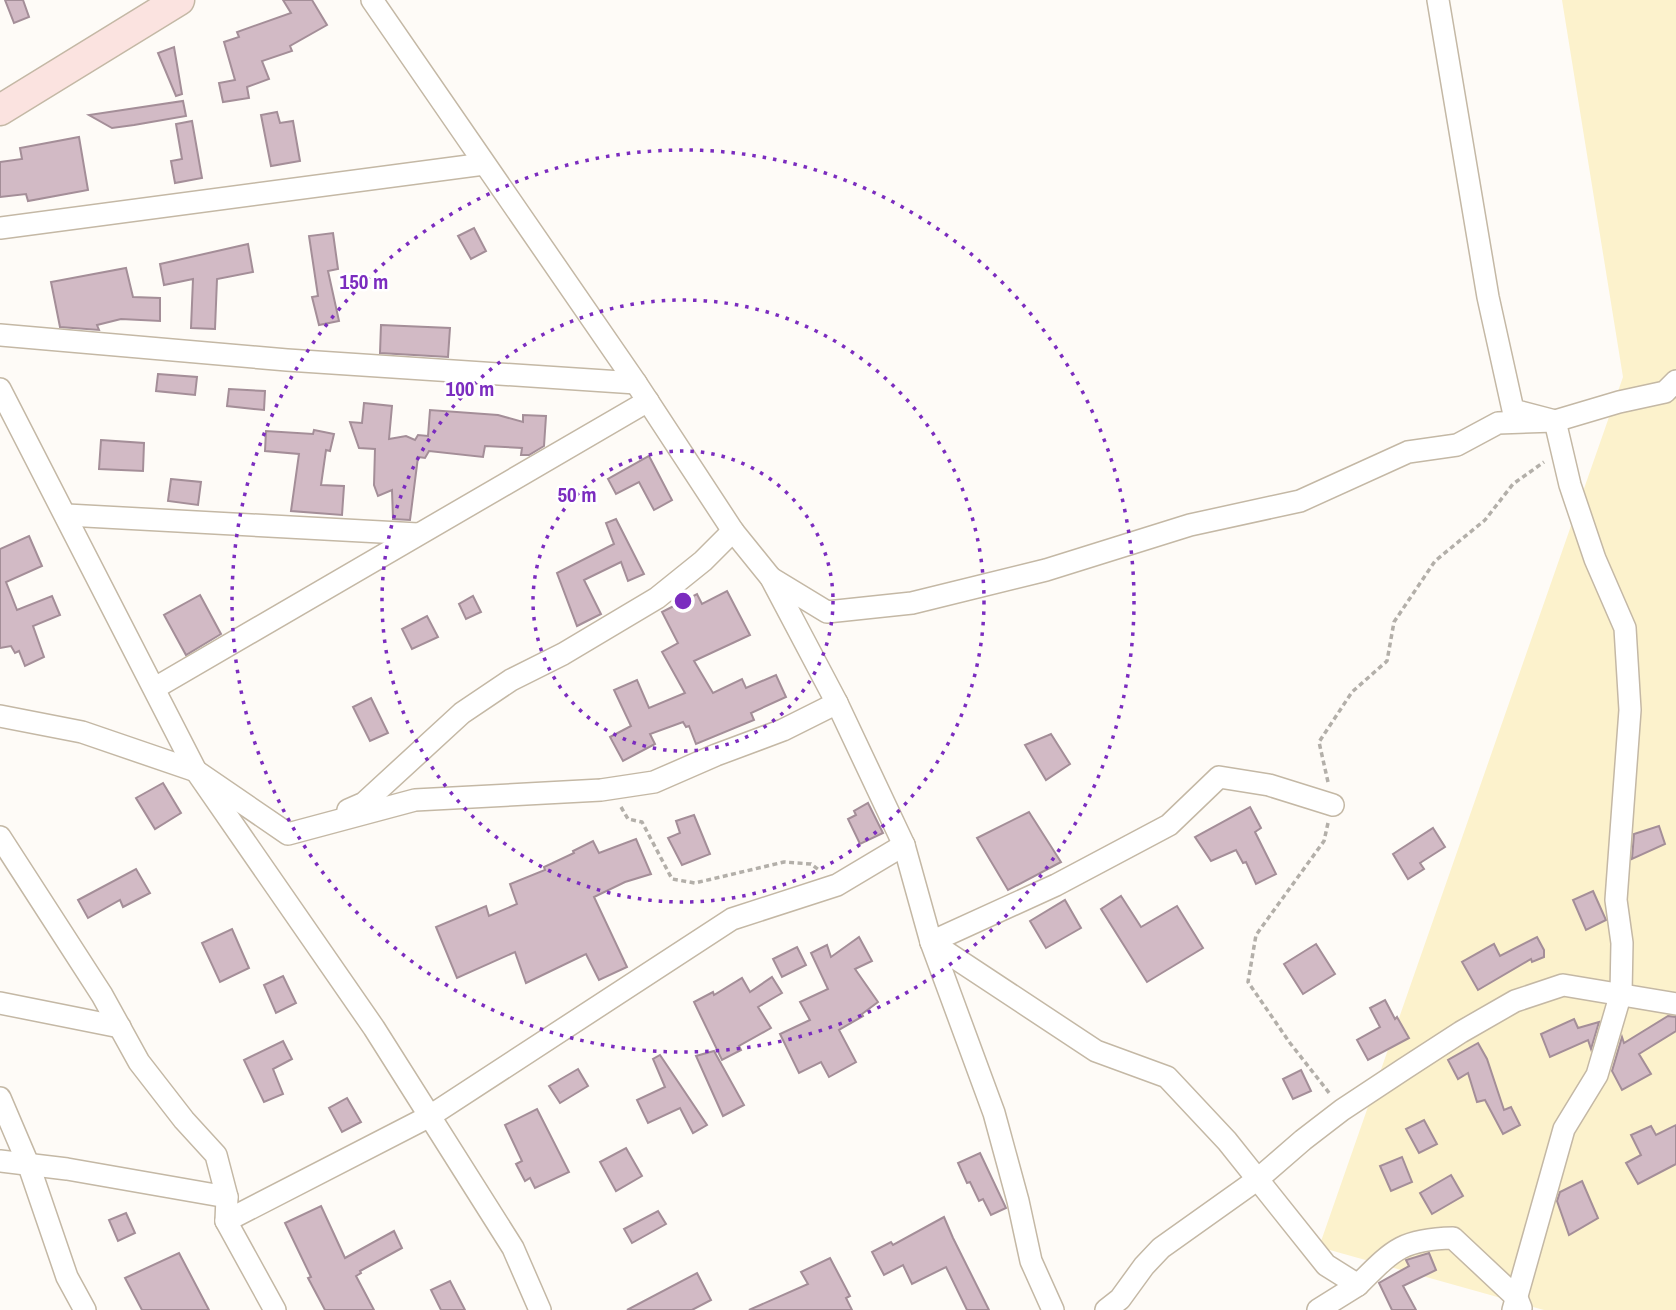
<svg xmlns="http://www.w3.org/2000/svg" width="1676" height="1310" font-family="'Archivo Narrow',sans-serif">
<rect width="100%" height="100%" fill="#fefbf7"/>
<!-- sand -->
<polygon fill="#fcf2cc" points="1562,0 1676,0 1676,1310 1544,1310 1319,1247 1623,377"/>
<!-- building -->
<g fill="#d2bac5" stroke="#a48e98" stroke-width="2">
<polygon points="5,0 23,0 29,17 14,23"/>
<polygon points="283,0 312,0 327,25 290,46 292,51 262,61 269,79 247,87 249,98 223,102 219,83 235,80 224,42 239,37 237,32 291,13"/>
<polygon points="174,47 182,94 176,96 158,53"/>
<polygon points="183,101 186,116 134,125 112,128 89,115"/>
<polygon points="277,112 280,123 293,121 300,161 271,166 261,115"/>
<polygon points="192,121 202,178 175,183 171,161 182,159 176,124"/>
<polygon points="79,137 88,190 28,201 26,194 0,197 0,162 22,159 20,148"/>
<polygon points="474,228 486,251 471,259 458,236"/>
<polygon points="333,233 338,269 328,271 339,321 319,325 312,297 318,296 309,236"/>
<polygon points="248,244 253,272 217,279 215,329 191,328 193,279 164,285 160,264"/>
<polygon points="126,268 133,297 160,298 160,321 121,319 97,325 99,330 60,327 51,282"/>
<polygon points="381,325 450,328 448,357 380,353"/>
<polygon points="158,374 197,377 195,395 156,391"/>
<polygon points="229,389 265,391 264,410 227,406"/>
<polygon points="364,403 392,406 389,439 406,436 415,440 418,435 428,436 430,410 498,415 523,422 523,415 546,416 544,446 529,455 521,455 522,448 485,446 483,457 429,451 425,458 418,457 410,520 393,519 392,490 378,496 374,485 375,449 359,448 350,422 362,423"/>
<polygon points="314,430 334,434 330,451 326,450 321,485 344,486 342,515 291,511 299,454 265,451 266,431 313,434"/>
<polygon points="101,440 144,443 143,471 99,469"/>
<polygon points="649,456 672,500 654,510 639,482 616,494 608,479"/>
<polygon points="171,479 201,482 198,505 168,501"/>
<polygon points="616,519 644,574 628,581 621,562 584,580 601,614 577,626 557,573 614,544 606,523"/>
<polygon points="29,536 42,566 6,582 17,610 52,596 60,615 33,626 44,657 25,666 19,651 15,653 11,646 0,648 0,549"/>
<polygon points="727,591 750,635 694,661 713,693 742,679 746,688 776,675 786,697 751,713 754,720 696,744 689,726 686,727 683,722 650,734 655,744 623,761 610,737 631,726 614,690 637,680 649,708 685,693 662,652 678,643 662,612 697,594 702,604"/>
<polygon points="200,595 221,634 186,655 164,615"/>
<polygon points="473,596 481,612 466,619 459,604"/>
<polygon points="427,616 438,637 412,649 402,629"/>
<polygon points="371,698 388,733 370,741 353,707"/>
<polygon points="1051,734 1070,764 1046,780 1025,745"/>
<polygon points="163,783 181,813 155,829 136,798"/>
<polygon points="868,803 883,833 860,844 848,819 856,815 854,811"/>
<polygon points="1250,807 1261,828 1255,832 1276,874 1256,884 1246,862 1243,863 1236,850 1211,861 1195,837"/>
<polygon points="1029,812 1061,862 1008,890 977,838"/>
<polygon points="694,815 710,854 682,865 668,838 680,833 676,821"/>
<polygon points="1659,826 1665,844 1632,859 1634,834"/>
<polygon points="1433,828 1445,847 1420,863 1424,869 1408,879 1393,854"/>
<polygon points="636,839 651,874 625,882 594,897 627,967 599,980 586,954 526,983 515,952 457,978 436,927 486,906 489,916 517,904 510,884 545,870 544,867 574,853 573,851 593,841 599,853"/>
<polygon points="136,869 150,893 123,907 120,900 88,918 78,900"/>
<polygon points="1593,891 1606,920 1586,930 1573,900"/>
<polygon points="1121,896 1141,927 1177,906 1203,948 1147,982 1101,909"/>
<polygon points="1065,900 1081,928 1046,948 1030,921"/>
<polygon points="232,929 249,968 220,982 202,943"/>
<polygon points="859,937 872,961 855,969 878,1002 862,1014 863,1016 839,1030 856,1062 829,1077 821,1062 799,1073 780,1034 810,1020 800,1002 828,989 811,953 827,945 831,957"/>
<polygon points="1537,937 1544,950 1544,957 1532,962 1531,959 1478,990 1462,962 1494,944 1500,956"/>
<polygon points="1316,944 1335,974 1303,994 1284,964"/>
<polygon points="797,947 806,965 782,977 773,959"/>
<polygon points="283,976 296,1003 276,1013 264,985"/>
<polygon points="772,977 782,993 758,1007 771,1028 739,1046 741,1050 722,1060 694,1002 713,992 714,995 742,978 750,992"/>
<polygon points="1385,1000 1395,1019 1397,1017 1409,1038 1368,1060 1357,1040 1380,1027 1370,1008"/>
<polygon points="1668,1016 1676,1017 1676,1031 1639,1054 1651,1074 1622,1090 1612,1071 1622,1037 1624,1043"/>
<polygon points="1574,1019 1578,1028 1599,1022 1591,1049 1588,1040 1550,1057 1541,1034"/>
<polygon points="283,1041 292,1059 273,1069 283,1094 264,1102 244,1060"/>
<polygon points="1478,1043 1487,1059 1504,1110 1511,1107 1520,1125 1503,1134 1485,1100 1477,1102 1468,1073 1458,1079 1448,1060"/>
<polygon points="714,1051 744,1105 723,1116 696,1056"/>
<polygon points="660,1055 707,1125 693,1133 680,1108 648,1123 637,1100 665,1087 653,1059"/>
<polygon points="578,1069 588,1086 560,1103 549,1086"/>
<polygon points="1301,1070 1311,1091 1293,1099 1283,1079"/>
<polygon points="347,1098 361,1122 342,1132 329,1108"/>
<polygon points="537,1109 569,1172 535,1188 530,1178 525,1181 516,1164 522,1161 505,1125"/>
<polygon points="1424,1120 1437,1144 1419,1153 1406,1129"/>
<polygon points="1676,1125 1676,1164 1638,1184 1626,1163 1641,1155 1631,1135 1651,1126 1656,1135"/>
<polygon points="626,1148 642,1176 616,1191 600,1162"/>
<polygon points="980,1153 1006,1208 991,1215 983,1199 979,1201 970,1182 967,1183 958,1163"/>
<polygon points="1402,1157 1412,1182 1391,1191 1380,1166"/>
<polygon points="1451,1175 1463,1196 1432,1214 1420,1193"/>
<polygon points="1582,1181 1598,1218 1569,1235 1557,1201 1560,1192"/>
<polygon points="321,1206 345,1258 394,1231 402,1248 360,1271 361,1273 356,1276 374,1310 325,1310 308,1278 311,1277 285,1223"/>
<polygon points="658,1211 666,1224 632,1243 624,1229"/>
<polygon points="126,1213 135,1233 118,1241 109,1220"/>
<polygon points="944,1217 953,1238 989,1310 967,1310 946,1267 912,1284 903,1265 884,1275 872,1252 891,1242 893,1245"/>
<polygon points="179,1253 209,1310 142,1310 125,1278"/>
<polygon points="1429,1253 1436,1270 1403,1286 1416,1310 1392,1310 1379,1283 1409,1266 1406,1260"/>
<polygon points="830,1258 850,1296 846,1298 852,1310 749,1310 808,1284 801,1272"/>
<polygon points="697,1273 711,1300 692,1310 627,1310"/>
<polygon points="450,1281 465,1310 441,1310 431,1290"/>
</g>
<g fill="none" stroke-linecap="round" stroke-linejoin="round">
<defs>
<g id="street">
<polyline points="372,0 636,383 733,531 771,578 837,703 904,845 931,942 994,1113 1018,1201 1031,1261 1053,1310"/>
<polyline points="1438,0 1488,297 1513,410 1555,421 1570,485 1595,559 1625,628 1630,710 1616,900 1622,943 1621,993 1597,1075 1564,1129 1513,1310"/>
<polyline points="0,228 484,164"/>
<polyline points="0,335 287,360 636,383"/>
<polyline points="0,389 196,771 374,1028 513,1248 540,1310"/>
<polyline points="67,515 418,534"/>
<polyline points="771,578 827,612 912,603 1046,570 1190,525 1300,501 1408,452 1457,445 1498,423 1555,421 1619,402 1665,392 1676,381"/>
<polyline points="155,688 648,401"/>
<polyline points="0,716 82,732 196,771 288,834 415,800 601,790 654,782 716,755 783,730 837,703"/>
<polyline points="348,810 364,803 462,713 511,680 563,654 657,598 703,561 733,531"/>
<polyline points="0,837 102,995 139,1062 184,1120 216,1155 227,1197"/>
<path d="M931,942L1096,1051L1167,1077L1227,1141L1326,1265L1358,1285C1393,1250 1402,1239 1453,1238L1517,1298L1521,1308"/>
<polyline points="931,942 1056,885 1169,825 1219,777 1269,785 1333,805"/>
<polyline points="0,1003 120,1027"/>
<polyline points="0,1098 29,1166 67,1277 85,1310"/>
<polyline points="0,1161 67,1169 227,1197 226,1221 275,1310"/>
<polyline points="226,1221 430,1116 732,919 837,885 904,845"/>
<polyline points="1106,1310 1120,1299 1144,1266 1161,1248 1258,1179 1303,1140 1342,1110 1404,1069 1461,1032 1515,1001 1563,985 1676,1004"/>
<polyline points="1318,1310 1358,1285"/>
</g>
<polyline id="secondary" points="0,110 179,0"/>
</defs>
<!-- street casing -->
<use href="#street" stroke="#c4b8a5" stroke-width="24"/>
<!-- secondary casing -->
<use href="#secondary" stroke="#c4b8a5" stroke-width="33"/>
<!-- path -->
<g stroke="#b3afa9" stroke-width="3.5" stroke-dasharray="5 3.5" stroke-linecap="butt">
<polyline points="1328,782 1319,742 1352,692 1387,661 1394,622 1435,561 1485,520 1513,484 1544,462"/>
<polyline points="621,807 628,819 642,822 672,879 695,883 784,862 811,864 819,870"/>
<polyline points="1328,823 1324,841 1256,935 1248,982 1290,1043 1330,1094"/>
</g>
<!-- street -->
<use href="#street" stroke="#fff" stroke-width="21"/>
<!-- secondary -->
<use href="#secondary" stroke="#fbe3e0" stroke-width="30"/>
</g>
<!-- distance rings -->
<g fill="none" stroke="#7b2cbf" stroke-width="3.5" stroke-dasharray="3.5 7">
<circle cx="683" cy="601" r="150"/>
<circle cx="683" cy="601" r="301"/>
<circle cx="683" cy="601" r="451"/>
</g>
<circle cx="683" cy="601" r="10" fill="#7b2cbf" stroke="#fff" stroke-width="3.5"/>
<g font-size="21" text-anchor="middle" font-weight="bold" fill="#7b2cbf" stroke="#fff" stroke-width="5" stroke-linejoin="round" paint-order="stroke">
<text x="364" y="289">150 m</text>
<text x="470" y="396">100 m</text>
<text x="577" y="502">50 m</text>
</g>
</svg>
